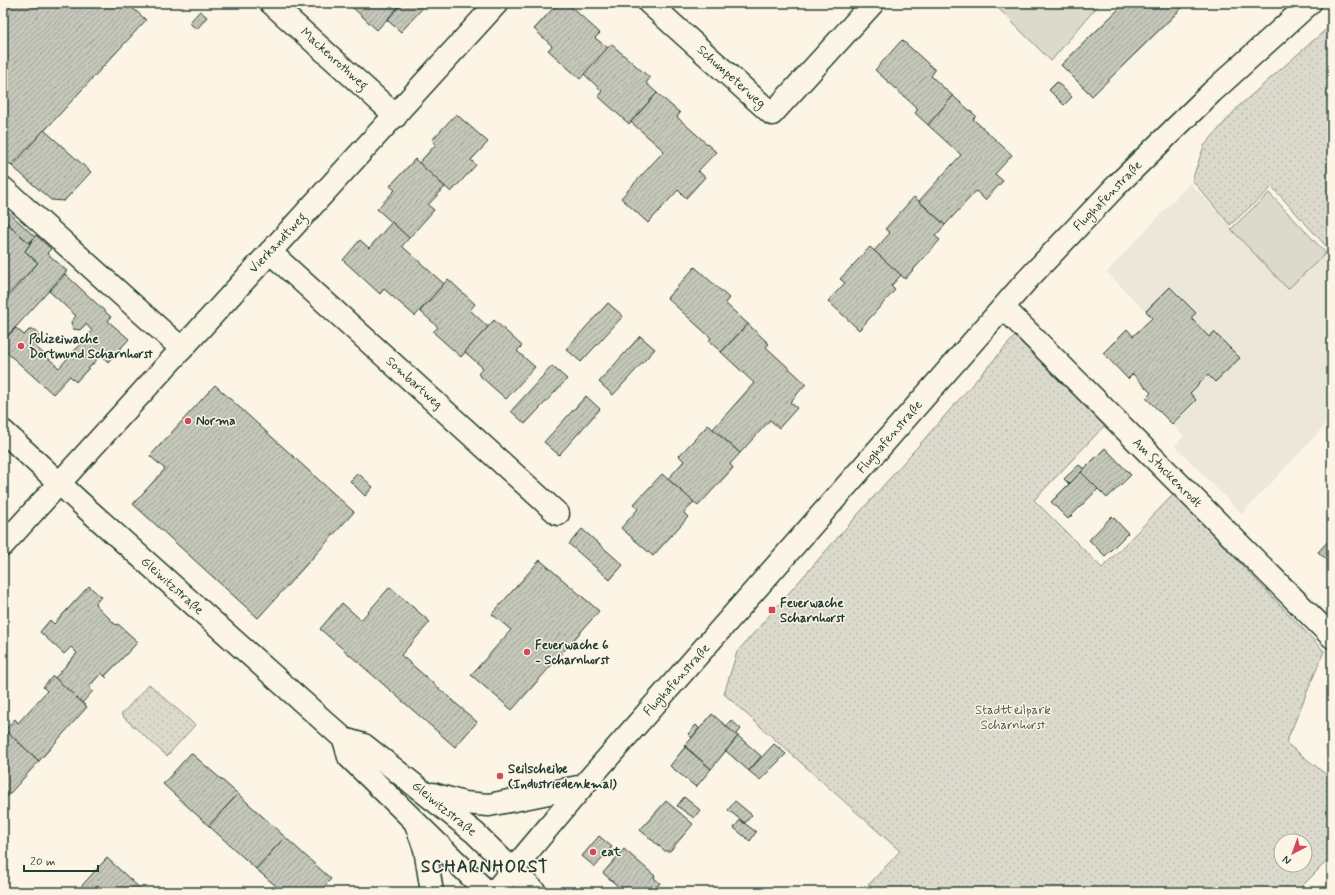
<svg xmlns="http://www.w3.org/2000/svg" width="1335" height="895" font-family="Mynerve,sans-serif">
<defs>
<pattern id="park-dots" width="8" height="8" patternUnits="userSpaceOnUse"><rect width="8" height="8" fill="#dcdacc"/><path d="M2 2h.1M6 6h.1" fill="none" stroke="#bcbcb0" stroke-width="1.8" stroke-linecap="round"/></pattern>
<pattern id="building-hatch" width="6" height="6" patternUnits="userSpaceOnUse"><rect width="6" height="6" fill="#c5c7b9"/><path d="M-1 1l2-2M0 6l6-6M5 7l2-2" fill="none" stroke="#9fa397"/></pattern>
</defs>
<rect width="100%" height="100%" fill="#fcf5e5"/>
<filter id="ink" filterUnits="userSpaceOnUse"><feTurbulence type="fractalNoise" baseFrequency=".025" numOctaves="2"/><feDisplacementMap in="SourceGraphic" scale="8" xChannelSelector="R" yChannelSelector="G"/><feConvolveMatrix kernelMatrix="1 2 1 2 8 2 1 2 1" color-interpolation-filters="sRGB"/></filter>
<g filter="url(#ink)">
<!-- built -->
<polygon fill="#ece7d8" points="1190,183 1288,289 1332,247 1332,418 1242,514 1175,446 1184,436 1146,398 1151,393 1133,375 1128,379 1103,353 1127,329 1134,336 1152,318 1107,272"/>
<!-- grass -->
<g fill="#dcdacc" stroke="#7e8c80">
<polygon points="993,3 1100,3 1051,61"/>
<polygon points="1269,193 1326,253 1288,289 1231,229"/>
</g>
<!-- park -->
<g fill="url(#park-dots)" stroke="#7e8c80" fill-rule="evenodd">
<polygon points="1331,25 1332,26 1332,241 1327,247 1272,187 1230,225 1192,180 1204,146 1239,106"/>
<path d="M1015,336L1106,424L1034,500L1102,568L1174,494L1324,651L1286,743L1332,779V856L1296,892H862L900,851L724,694L737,652ZM1281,841H1305V865H1281Z"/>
<polygon points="149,684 195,725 167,756 121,715"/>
</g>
<!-- building -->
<g fill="url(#building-hatch)" stroke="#1f3d34">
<polygon points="3,3 127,3 146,20 12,166 3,158"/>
<polygon points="354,3 402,3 377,30 351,6"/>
<polygon points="402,3 427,3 401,32 387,20"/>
<polygon points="558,3 567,3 600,33 595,38 608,48 580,79 548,50 552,46 534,29"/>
<polygon points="1125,3 1187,3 1092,96 1061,65"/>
<polygon points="200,11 207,17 197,29 189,23"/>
<polygon points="902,40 935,70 931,76 953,96 928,125 915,113 918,109 875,70"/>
<polygon points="611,44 650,78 646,83 657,93 629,124 598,96 602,91 584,74"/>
<polygon points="1057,82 1072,97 1064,105 1049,90"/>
<polygon points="657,93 680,113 677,117 716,152 698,171 705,177 686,198 678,190 648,223 621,198 664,151 631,122"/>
<polygon points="953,96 976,116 973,119 1012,155 995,174 1003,181 985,200 976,191 945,225 919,201 961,155 928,125"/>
<polygon points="456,114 488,142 471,160 476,165 451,192 419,163 436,144 432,140"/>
<polygon points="44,130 91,172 64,201 51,200 12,166"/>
<polygon points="415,159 445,187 428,205 434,210 409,238 377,209 395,190 390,186"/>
<polygon points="914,197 945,225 935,236 940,240 905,279 874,251 890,233 885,229"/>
<polygon points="3,207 35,237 29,243 3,219"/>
<polygon points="3,219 9,225 3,231"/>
<polygon points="392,222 409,238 402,246 444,284 415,316 384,289 380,294 343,260 360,240 369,248"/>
<polygon points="9,225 30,244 25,251 38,263 3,301 3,231"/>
<polygon points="36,235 51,249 47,253 67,271 3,341 3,301 38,263 25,251"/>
<polygon points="870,247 901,275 891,286 895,290 859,330 828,301 845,283 840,279"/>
<polygon points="695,267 729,298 725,303 748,324 721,352 709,341 711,338 667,298"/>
<polygon points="65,274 111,317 108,321 129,339 108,362 101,355 76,382 70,376 53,394 3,349 3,341 16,328 24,335 29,330 36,330 39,336 33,344 59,368 92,331 86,324 80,330 73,329 71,322 76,316 49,291"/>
<polygon points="448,279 475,304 470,310 488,327 461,357 433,332 438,327 420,311"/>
<polygon points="1170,287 1196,313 1191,318 1209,337 1214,332 1240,358 1215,382 1208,375 1190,393 1196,400 1172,424 1146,398 1151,393 1133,374 1128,379 1103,353 1127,329 1133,336 1152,318 1146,311"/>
<polygon points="608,303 623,316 581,362 566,349"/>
<polygon points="494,320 522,346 517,351 535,367 506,399 478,374 483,368 465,352"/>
<polygon points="748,324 769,344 766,347 806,384 790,402 797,408 779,428 770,420 740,453 713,429 754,383 721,352"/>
<polygon points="640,336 655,349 613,395 599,382"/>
<polygon points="552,366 567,379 525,424 511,411"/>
<polygon points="215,385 354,512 258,618 133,504 165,469 150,456"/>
<polygon points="586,396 600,409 559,455 544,442"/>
<polygon points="708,425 740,453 730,464 733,468 698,506 668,479 684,461 679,456"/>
<polygon points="1105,448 1131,475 1107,498 1081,472"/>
<polygon points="1079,465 1084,469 1069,484 1064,479"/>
<polygon points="1081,472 1098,489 1068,519 1051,502"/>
<polygon points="358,473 373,487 365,496 350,481"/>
<polygon points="662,474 694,502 684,513 688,517 653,556 621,528 638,509 633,505"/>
<polygon points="1112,516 1128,533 1105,556 1089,540"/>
<polygon points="582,529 623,565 610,580 569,544"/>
<polygon points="1332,537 1332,564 1318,552"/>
<polygon points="540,560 599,611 512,710 471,675 511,630 492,614"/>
<polygon points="89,586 101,597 95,604 116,625 118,624 138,642 105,676 107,678 101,673 89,687 93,691 82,703 55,678 77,653 71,647 64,654 40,632 50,620 54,624"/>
<polygon points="390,587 430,622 401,655 477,722 455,747 320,629 342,603 361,620"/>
<polygon points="53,676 87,707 39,761 5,730 15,719 18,723 47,691 43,687"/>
<polygon points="712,714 738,736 711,769 685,746"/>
<polygon points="731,720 741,729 736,735 726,726"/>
<polygon points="696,725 699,728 692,738 688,734"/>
<polygon points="5,730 39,761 3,801 3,732"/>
<polygon points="738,736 761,756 749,771 726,751"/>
<polygon points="1332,740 1332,753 1326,748"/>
<polygon points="774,744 786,754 760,780 749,771"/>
<polygon points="685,747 711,769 696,787 670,766"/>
<polygon points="191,753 238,794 209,826 163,784"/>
<polygon points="238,794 285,837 256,869 209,826"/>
<polygon points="684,797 700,810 694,818 677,806"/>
<polygon points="666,801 693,824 670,851 665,851 640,830"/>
<polygon points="735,801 752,815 745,823 728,810"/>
<polygon points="740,820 756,832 750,841 734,828"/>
<polygon points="599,836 612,847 595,867 582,856"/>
<polygon points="285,837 331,879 319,892 283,892 256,869"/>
<polygon points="624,849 655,876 654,878 660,883 653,892 620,892 622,890 603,873"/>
<polygon points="107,858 144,892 76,892"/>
</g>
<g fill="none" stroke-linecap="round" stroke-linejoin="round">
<defs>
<g id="street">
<polyline points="271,3 396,116"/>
<polyline points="649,3 772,114 873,3"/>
<polyline points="3,188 182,349"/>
<polyline points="270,252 558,514"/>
<polyline points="1004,308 1332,637"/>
<polyline points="3,545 497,3"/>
</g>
<g id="secondary">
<polyline points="3,431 86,508 344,739 364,745 475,833 535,892"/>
<polyline points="344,739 349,757 487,892"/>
<polyline points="433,794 464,803 489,805 583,786"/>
<polyline points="416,824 425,849 432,892"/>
<polyline points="494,892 583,786 1027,280 1118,184 1212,92 1310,3"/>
</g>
</defs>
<!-- street casing -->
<use href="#street" stroke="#1f3d34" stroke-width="25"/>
<!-- secondary casing -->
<use href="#secondary" stroke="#1f3d34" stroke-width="25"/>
<!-- street -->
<use href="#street" stroke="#fcf5e5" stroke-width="22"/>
<!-- secondary -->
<use href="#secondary" stroke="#fcf5e5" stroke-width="22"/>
</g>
</g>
<!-- markers -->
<g fill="#d1495b" stroke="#fcf5e5" stroke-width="1.5">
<circle cx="21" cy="346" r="4"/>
<circle cx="188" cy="421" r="4"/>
<rect x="768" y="606" width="8" height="8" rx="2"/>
<circle cx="527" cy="652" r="4"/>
<circle cx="500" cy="776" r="4"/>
<circle cx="593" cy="852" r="4"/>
</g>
<g text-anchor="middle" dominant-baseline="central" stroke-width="3" stroke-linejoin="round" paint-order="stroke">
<!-- street labels -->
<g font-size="13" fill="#1f3d34" stroke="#fcf5e5">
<text transform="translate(334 59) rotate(42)">Mackenrothweg</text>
<text transform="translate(731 77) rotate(42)">Schumpeterweg</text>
<text transform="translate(1108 196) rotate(-46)">Flughafenstraße</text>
<text transform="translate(278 243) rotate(-47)">Vierkandtweg</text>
<text transform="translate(414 383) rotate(42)">Sombartweg</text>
<text transform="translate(890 437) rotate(-49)">Flughafenstraße</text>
<text transform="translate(1167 473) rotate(45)">Am Stuckenrodt</text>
<text transform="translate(172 586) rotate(42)">Gleiwitzstraße</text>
<text transform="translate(677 680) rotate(-48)">Flughafenstraße</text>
<text transform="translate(444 809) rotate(39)">Gleiwitzstraße</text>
</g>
<!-- poi labels -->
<g font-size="13" font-weight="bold" fill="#1f3d34" stroke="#fcf5e5" text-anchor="start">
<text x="29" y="339">Polizeiwache<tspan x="29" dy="15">Dortmund Scharnhorst</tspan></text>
<text x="196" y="421">Norma</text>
<text x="780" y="603">Feuerwache<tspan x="780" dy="15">Scharnhorst</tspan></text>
<text x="535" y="645">Feuerwache 6<tspan x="535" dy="15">- Scharnhorst</tspan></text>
<text x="508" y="769">Seilscheibe<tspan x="508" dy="15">(Industriedenkmal)</tspan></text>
<text x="601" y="852">eat</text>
</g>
<!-- park labels -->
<g font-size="13" fill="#455c52" stroke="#fcf5e5">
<text x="1013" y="710">Stadtteilpark<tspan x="1013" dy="15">Scharnhorst</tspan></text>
</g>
<!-- district labels -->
<g font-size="17" font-weight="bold" letter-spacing="1" fill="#1f3d34" stroke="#fcf5e5">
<text x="485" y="867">SCHARNHORST</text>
</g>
</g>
<!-- margin -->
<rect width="1335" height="895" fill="none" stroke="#fcf5e5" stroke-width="16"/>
<rect x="8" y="8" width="1319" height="879" fill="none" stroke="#1f3d34" stroke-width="1.5" filter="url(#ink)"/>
<!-- north arrow -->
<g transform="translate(1293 853) rotate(221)"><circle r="19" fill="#fcf5e5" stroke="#a4ab9e"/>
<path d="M0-3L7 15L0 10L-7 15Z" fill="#d1495b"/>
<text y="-6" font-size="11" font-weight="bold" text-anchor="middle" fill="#1f3d34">N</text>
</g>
<!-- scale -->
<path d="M24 865v6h74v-6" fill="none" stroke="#1f3d34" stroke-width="2"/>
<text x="30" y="865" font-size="12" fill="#1f3d34" stroke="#fcf5e5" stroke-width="3" paint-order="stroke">20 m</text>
</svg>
